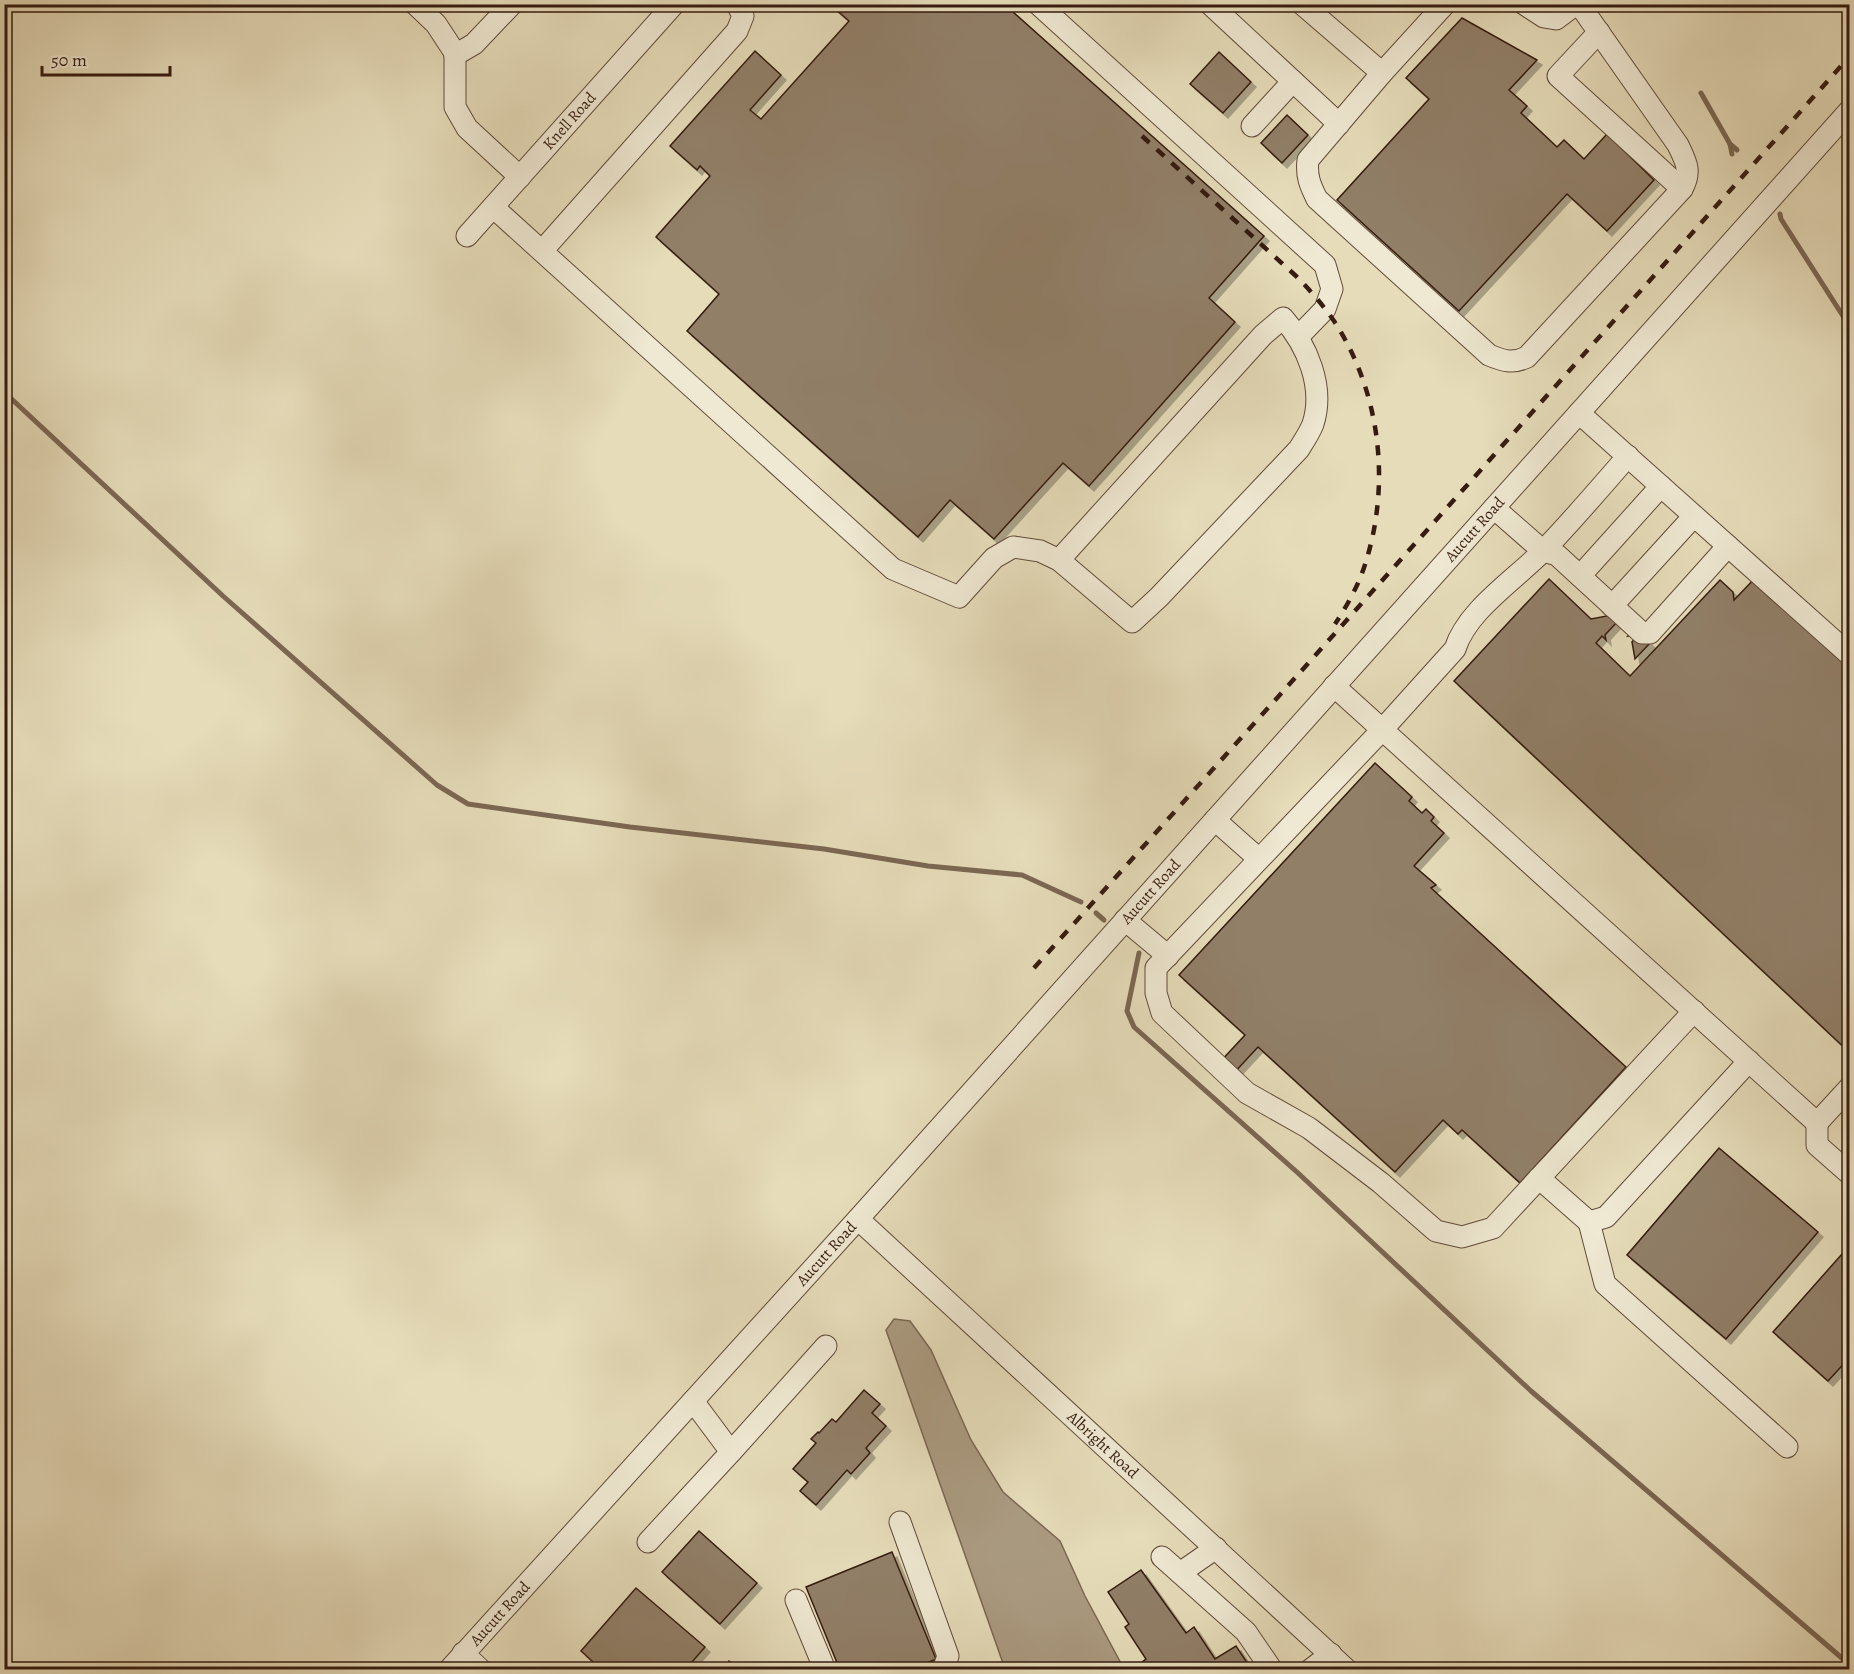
<svg xmlns="http://www.w3.org/2000/svg" width="1854" height="1674" font-family="Alegreya,serif">
<defs>
<filter id="shadow"><feDropShadow dx="5" dy="5" stdDeviation="0" flood-color="#0004"/></filter>
</defs>
<rect width="100%" height="100%" fill="#e6dcba"/>
<filter id="stains"><feTurbulence type="fractalNoise" baseFrequency=".00333" numOctaves="4"/><feColorMatrix values="0 0 0 0 .2 0 0 0 0 .09 0 0 0 0 .02 0 0 0 .5 -.17"/></filter>
<radialGradient id="worn" r=".72"><stop offset=".6" stop-color="#630" stop-opacity="0"/><stop offset="1" stop-color="#630" stop-opacity=".3"/></radialGradient>
<!-- water -->
<polygon fill="#aa9a80" stroke="#7b6753" stroke-width="1.5" points="894,1319 910,1321 931,1350 971,1440 1003,1492 1060,1541 1085,1596 1124,1669 1005,1669 886,1330"/>
<g fill="none" stroke-linecap="round" stroke-linejoin="round">
<!-- stream -->
<g stroke="#7b6753" stroke-width="5">
<polyline points="1701,93 1730,144 1732,154"/>
<polyline points="1730,144 1737,150"/>
<polyline points="1780,214 1781,219 1850,327"/>
<polyline points="4,392 223,596 437,785 468,804 630,827 824,849 928,866 1022,875 1081,902"/>
<polyline points="1096,913 1104,920"/>
<polyline points="1139,953 1127,1011 1134,1027 1298,1173 1531,1391 1850,1665"/>
</g>
</g>
<!-- building -->
<g fill="#917f68" stroke="#351b10" stroke-width="1.5" filter="url(#shadow)">
<polygon points="835,4 1004,4 1264,236 1209,298 1235,322 1089,486 1063,463 994,539 950,500 918,537 687,331 719,294 656,237 710,176 700,166 697,170 670,146 755,51 781,75 750,110 761,119 849,21 833,7"/>
<polygon points="1462,18 1537,60 1509,90 1527,106 1521,113 1557,147 1564,140 1584,159 1607,134 1654,180 1607,231 1567,194 1459,311 1337,200 1429,99 1406,78"/>
<polygon points="1219,52 1251,82 1223,113 1190,84"/>
<polygon points="1287,115 1308,135 1282,163 1261,143"/>
<polygon points="1759,574 1849,658 1843,664 1850,670 1850,1053 1454,681 1549,579 1591,619 1607,616 1606,613 1611,618 1622,616 1650,643 1635,659 1632,642 1639,634 1628,636 1630,634 1617,622 1605,635 1606,640 1602,636 1596,643 1630,676 1720,580 1733,592 1734,600"/>
<polygon points="1375,763 1412,797 1409,801 1422,813 1426,809 1434,817 1431,821 1444,833 1414,866 1436,885 1431,888 1626,1067 1520,1183 1462,1130 1458,1134 1443,1120 1395,1172 1258,1047 1233,1074 1220,1062 1245,1035 1179,975"/>
<polygon points="1719,1148 1818,1232 1726,1339 1627,1255"/>
<polygon points="1850,1245 1850,1357 1828,1381 1773,1332"/>
<polygon points="864,1390 880,1404 872,1413 886,1426 866,1448 870,1453 851,1474 847,1470 816,1505 800,1491 808,1482 793,1469 816,1443 811,1439 818,1432 819,1433 832,1419 836,1422"/>
<polygon points="699,1531 757,1583 720,1624 662,1572"/>
<polygon points="892,1552 936,1659 911,1670 840,1670 806,1587"/>
<polygon points="1141,1570 1186,1633 1194,1627 1215,1659 1236,1646 1252,1670 1146,1670 1142,1662 1146,1659 1125,1627 1129,1624 1108,1592"/>
<polygon points="636,1588 705,1647 685,1670 602,1670 581,1651"/>
<polygon points="729,1661 742,1670 724,1670"/>
</g>
<g fill="none" stroke-linecap="round" stroke-linejoin="round">
<defs>
<g id="minor">
<polyline points="415,4 436,24 455,53 455,107 467,128 520,177"/>
<polyline points="1038,4 1325,265 1332,289 1325,309 1298,337"/>
<polyline points="1210,4 1339,124"/>
<polyline points="1302,4 1382,73"/>
<path d="M1445,4L1382,73L1308,160C1306,176 1310,185 1317,199L1489,355C1503,361 1513,364 1527,357L1682,189C1692,171 1686,162 1678,145L1579,4"/>
<polyline points="1524,4 1544,17 1556,19 1576,4"/>
<polyline points="1599,32 1558,76 1682,189"/>
<polyline points="455,55 474,44 512,4"/>
<polyline points="1252,126 1293,81"/>
<path d="M493,207L893,569L959,597L994,558L1013,547L1040,551L1059,560L1132,622L1159,597L1299,449C1304,441 1310,432 1313,424C1325,387 1307,345 1283,318L1263,335L1059,560"/>
<path id="s1" d="M467,236L674,4"/>
<polyline points="542,251 737,31 743,16 737,4"/>
<polyline points="1579,413 1850,655"/>
<path d="M1628,456C1600,488 1573,520 1544,550C1516,579 1467,610 1455,649L1382,730L1156,968V993L1162,1013L1247,1093L1309,1128L1381,1183L1436,1231L1462,1237L1493,1228L1694,1011"/>
<polyline points="1494,508 1543,551 1557,555 1642,633 1650,633 1728,546"/>
<polyline points="1580,576 1661,486"/>
<polyline points="1612,606 1694,516"/>
<polyline points="1334,686 1817,1123 1850,1087"/>
<polyline points="1215,820 1259,859"/>
<polyline points="1125,920 1168,956"/>
<polyline points="1817,1123 1817,1145 1850,1174"/>
<polyline points="1539,1178 1589,1222 1606,1217 1749,1061"/>
<path id="s2" d="M858,1219L1347,1670"/>
<polyline points="1589,1222 1605,1284 1787,1447"/>
<polyline points="731,1452 826,1346"/>
<polyline points="900,1522 948,1656 943,1670"/>
<polyline points="648,1542 731,1452 693,1401"/>
<polyline points="1216,1548 1180,1573 1246,1632 1272,1670"/>
<polyline points="1162,1557 1180,1573"/>
<polyline points="796,1600 825,1670"/>
<polyline points="463,1653 481,1670"/>
<path id="s3" d="M449,1670L858,1219L1850,110"/>
<polyline points="1310,1670 1331,1654"/>
</g>
</defs>
<!-- minor casing -->
<use href="#minor" stroke="#614b3a" stroke-width="23"/>
<!-- minor -->
<use href="#minor" stroke="#efe8d2" stroke-width="21"/>
<!-- rail -->
<g stroke="#351b10" stroke-width="4.5" stroke-dasharray="10 10" stroke-linecap="butt">
<path d="M1142,136L1296,276C1310,290 1323,305 1334,321C1383,396 1392,493 1361,576C1354,593 1345,609 1335,624"/>
<polyline points="1034,968 1304,668 1850,56"/>
</g>
</g>
<g text-anchor="middle" dominant-baseline="central" stroke-width="5" stroke-linejoin="round" paint-order="stroke">
<!-- street labels -->
<g font-size="16" fill="#351b10" stroke="#efe8d2">
<text stroke="none"><textPath href="#s1" startOffset="154">Knell Road</textPath></text>
<text stroke="none"><textPath href="#s3" startOffset="1534">Aucutt Road</textPath></text>
<text stroke="none"><textPath href="#s3" startOffset="1048">Aucutt Road</textPath></text>
<text stroke="none"><textPath href="#s3" startOffset="562">Aucutt Road</textPath></text>
<text stroke="none"><textPath href="#s2" startOffset="333">Albright Road</textPath></text>
<text stroke="none"><textPath href="#s3" startOffset="76">Aucutt Road</textPath></text>
</g>
</g>
<!-- margin -->
<rect width="1854" height="1674" fill="none" stroke="#e6dcba" stroke-width="24"/>
<rect x="6" y="6" width="1842" height="1662" fill="none" stroke="#351b10" stroke-width="3"/>
<rect x="12" y="12" width="1830" height="1650" fill="none" stroke="#351b10" stroke-width="1.5"/>
<!-- scale -->
<path d="M42 66v9h128v-9" fill="none" stroke="#351b10" stroke-width="3"/>
<text x="51" y="66" font-size="18" fill="#351b10" stroke="#efe8d2" stroke-width="4.5" paint-order="stroke">50 m</text>
<rect width="100%" height="100%" filter="url(#stains)"/>
<rect width="100%" height="100%" fill="url(#worn)"/>
</svg>
